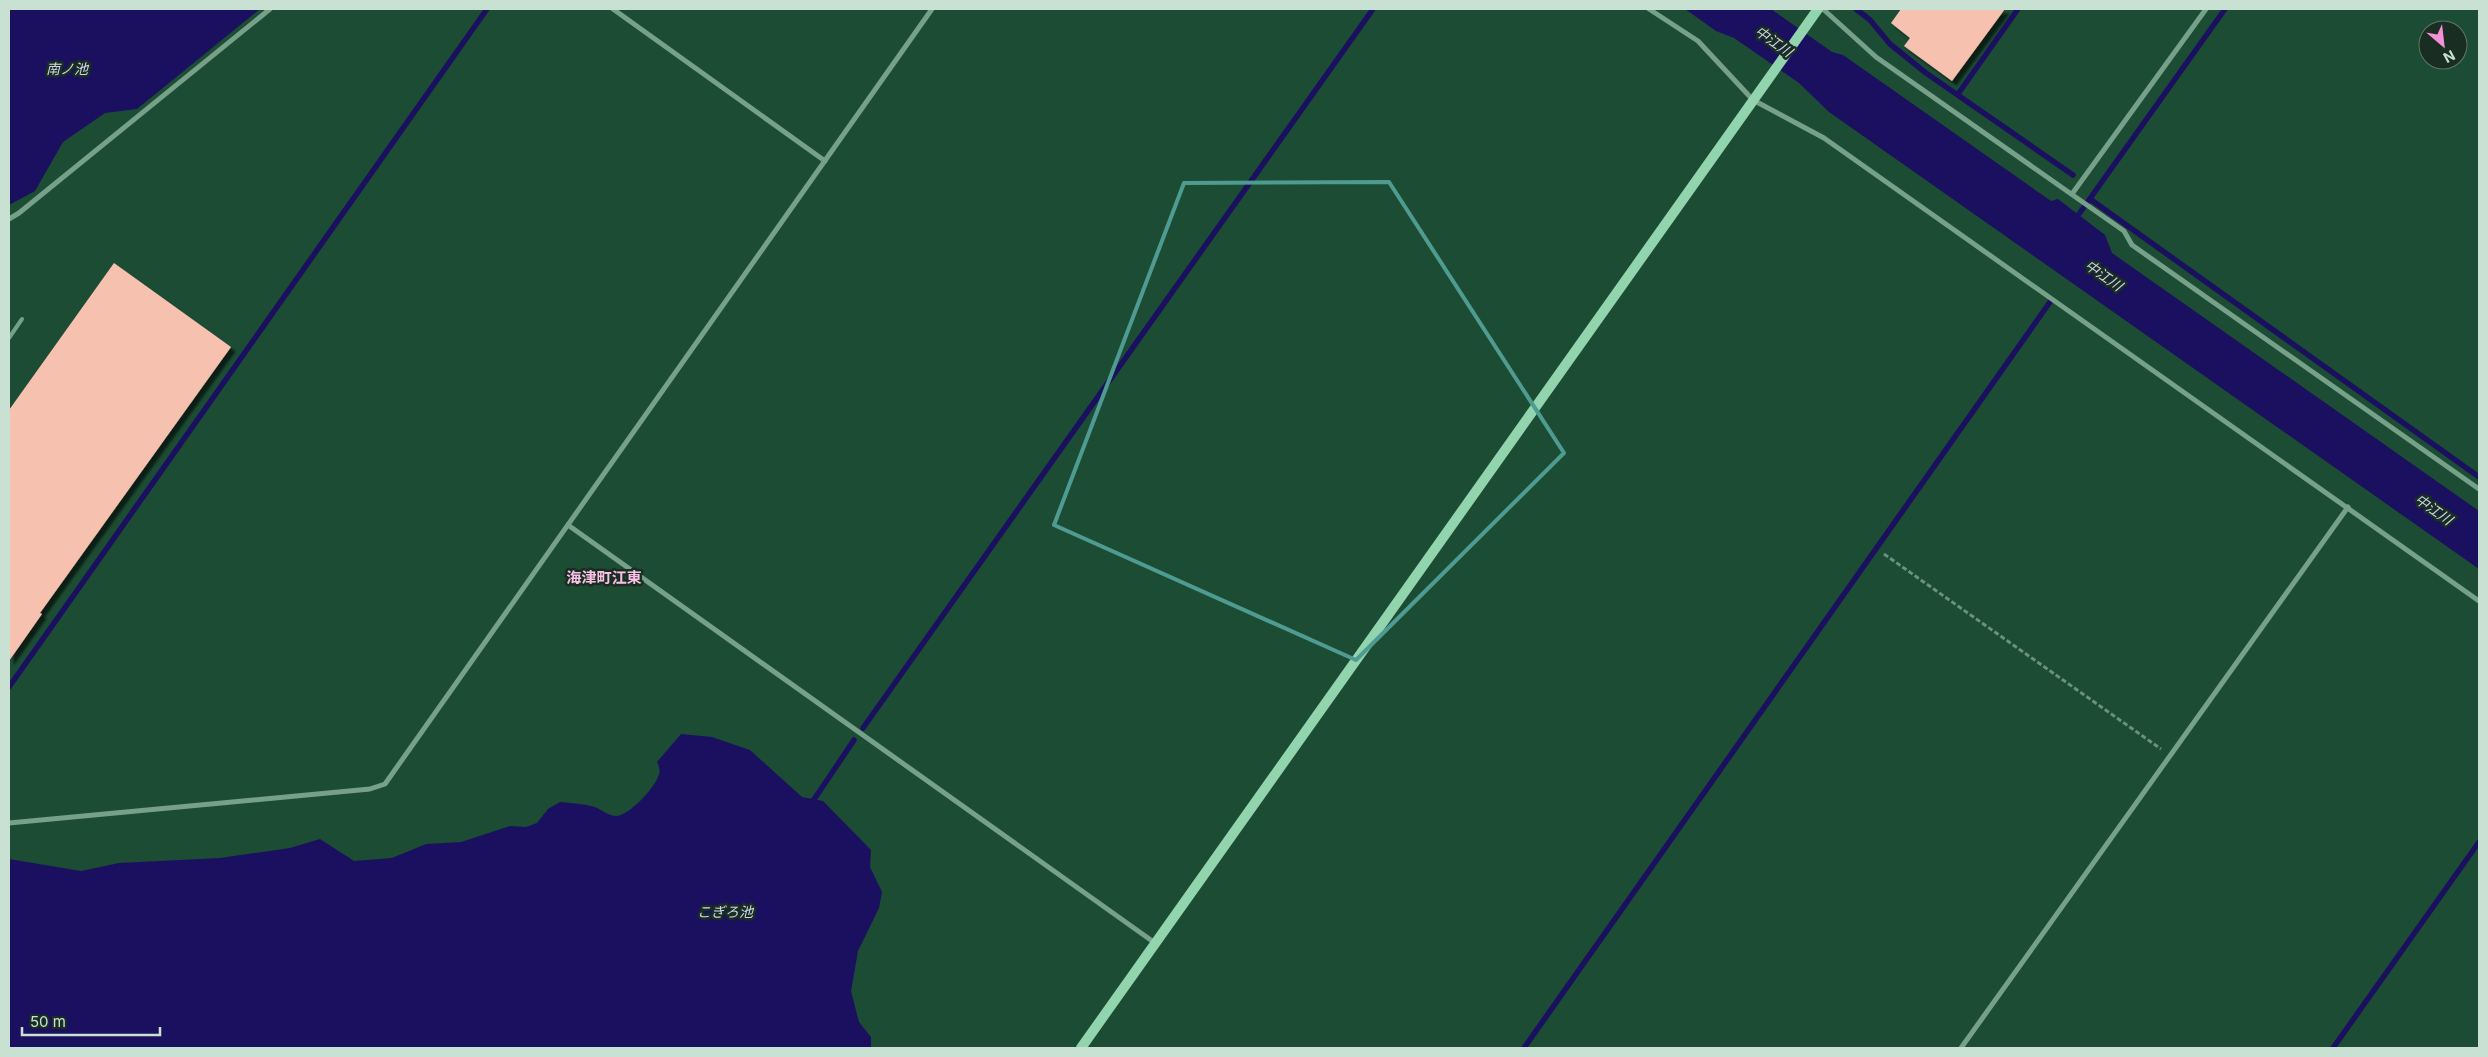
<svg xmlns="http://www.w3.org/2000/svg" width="2488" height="1057" font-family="Inter,'Noto Sans JP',sans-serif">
<defs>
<filter id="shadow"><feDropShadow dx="4.5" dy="4.5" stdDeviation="1" flood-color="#0009"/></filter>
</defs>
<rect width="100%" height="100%" fill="#1c4c34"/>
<!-- water -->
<g fill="#1b105f">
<polygon points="9,9 260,9 137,109 105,113 63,142 35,191 9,205"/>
<polygon points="1685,9 1771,9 1832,52 1843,55 2051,201 2058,199 2105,235 2112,253 2479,511 2479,569 1829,112 1799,83 1734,38 1716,31"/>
<path d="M681,734L712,737L750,750L802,797L823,801L871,850L870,867L882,892L879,908L858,951L851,991L859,1022L871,1037V1048H9V859L81,871L119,863L220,858L290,848L320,839L354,861L392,858L426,844L461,842L510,826L526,827L537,823L548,809L560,802C571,803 584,804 595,807C602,810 609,816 616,816C629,816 654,788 658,777C661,771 659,766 657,762Z"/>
</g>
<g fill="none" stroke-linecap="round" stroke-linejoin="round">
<!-- stream -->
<g stroke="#1b105f" stroke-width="5.5">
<polyline points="1856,9 1870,20 1890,44 1926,73 2073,175"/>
<polyline points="1958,94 2018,9"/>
<polyline points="2090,199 2479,477"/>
<polyline points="2074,221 2225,9"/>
<polyline points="9,687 487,9"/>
<polyline points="863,728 1373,9"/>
<polyline points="813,801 854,740"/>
<polyline points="1524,1048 2050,302"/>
<polyline points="2333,1048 2479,842"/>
</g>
</g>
<!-- building -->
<g fill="#f7c1b0" filter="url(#shadow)">
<polygon points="1901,9 2005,9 1952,81 1904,46 1910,38 1891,23"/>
<polygon points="114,263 231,347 40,613 42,614 9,661 9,410"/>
</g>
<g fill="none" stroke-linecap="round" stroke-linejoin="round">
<!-- path -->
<polyline stroke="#6b907c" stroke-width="3" stroke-dasharray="5 2.5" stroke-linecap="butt" points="1884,554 2161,749"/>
<!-- lane -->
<polyline stroke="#76a087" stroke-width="4" points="9,338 22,319"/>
<!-- street -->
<g stroke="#76a087" stroke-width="5">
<polyline points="613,9 825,161"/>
<polyline points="1649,9 1698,41 1753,100 1824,138 2479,601"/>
<polyline points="1823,9 1876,57 2124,231 2132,245 2479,489"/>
<polyline points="2072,194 2206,9"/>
<polyline points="9,219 19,213 270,9"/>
<polyline points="568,525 1155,943"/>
<polyline points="9,823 370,789 385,784 932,9"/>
<polyline points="1961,1048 2348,507"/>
</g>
<!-- secondary -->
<polyline stroke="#91d4ae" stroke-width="10" points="1081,1048 1818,9"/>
</g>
<!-- marked area -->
<path fill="none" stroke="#509b91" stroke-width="4" stroke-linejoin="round" d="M1389,182L1564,453L1356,660L1054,525L1184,183Z"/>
<g text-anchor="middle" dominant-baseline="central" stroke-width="5" stroke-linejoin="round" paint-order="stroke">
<!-- water labels -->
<g font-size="14" font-style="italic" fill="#d1d4eb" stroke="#192d22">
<text transform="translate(1774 41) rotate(35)">中江川</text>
<text x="67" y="68">南ノ池</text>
<text transform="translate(2104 275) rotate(35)">中江川</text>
<text transform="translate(2434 509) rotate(35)">中江川</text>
<text x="725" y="911">こぎろ池</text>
</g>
<!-- quarter labels -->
<g font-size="15" font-weight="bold" fill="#f9c1e6" stroke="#192d22">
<text x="604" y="577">海津町江東</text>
</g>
</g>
<!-- border -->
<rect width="2488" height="1057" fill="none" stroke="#c9e1d2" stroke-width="20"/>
<!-- north arrow -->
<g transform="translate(2443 45) rotate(152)"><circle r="24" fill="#192d22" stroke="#5f7568"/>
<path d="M0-4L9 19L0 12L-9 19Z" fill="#f391d6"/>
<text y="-8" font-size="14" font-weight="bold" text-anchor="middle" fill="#c9e1d2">N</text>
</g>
<!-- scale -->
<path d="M22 1027v8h138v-8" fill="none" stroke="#c9e1d2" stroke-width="2.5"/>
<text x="30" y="1027" font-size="15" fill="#c9e1d2" stroke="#192d22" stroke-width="4" paint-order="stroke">50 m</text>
</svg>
